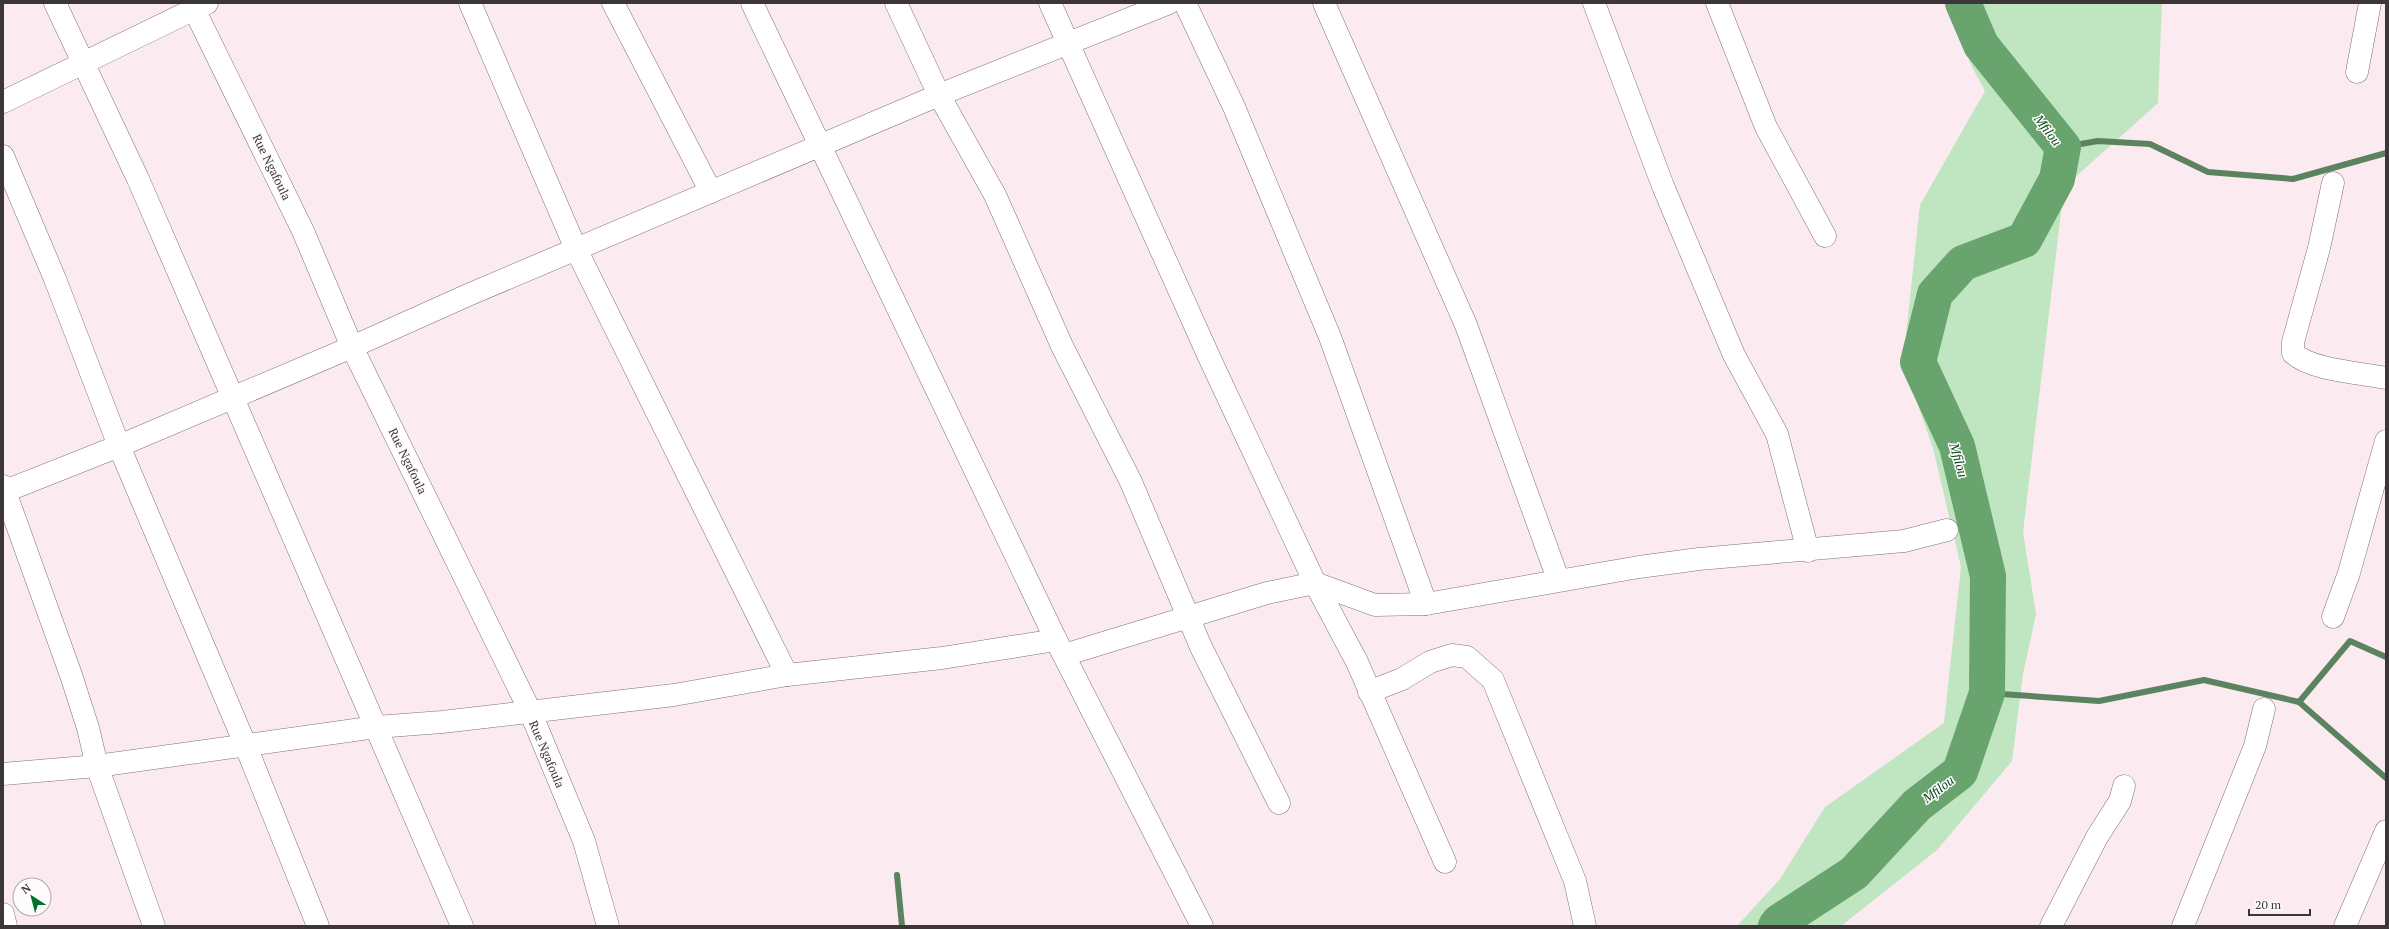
<svg xmlns="http://www.w3.org/2000/svg" width="2389" height="929" font-family="'PT Serif',serif">
<rect width="100%" height="100%" fill="#fbeaef"/>
<!-- green -->
<polygon fill="#bfe5c1" points="1953,3 2162,3 2158,103 2064,187 2023,532 2036,614 2023,674 2012,761 1937,850 1841,926 1737,926 1780,879 1825,807 1944,723 1961,567 1933,448 1903,363 1920,205 1985,91 1970,63"/>
<g fill="none" stroke-linecap="round" stroke-linejoin="round">
<!-- stream -->
<g stroke="#5c835f" stroke-width="6">
<polyline points="2063,147 2098,141 2150,144 2208,172 2293,179 2386,153"/>
<polyline points="1987,693 2099,701 2204,680 2299,702 2350,641 2386,657"/>
<polyline points="2299,702 2386,778"/>
<polyline points="897,875 902,926"/>
</g>
<!-- river -->
<polyline stroke="#69a46f" stroke-width="36" points="1776,926 1779,922 1854,873 1917,805 1960,772 1987,693 1988,576 1957,446 1918,362 1935,294 1963,263 2024,240 2057,179 2063,147 1981,45 1963,3"/>
<defs>
<g id="minor">
<polyline points="55,3 138,179 462,926"/>
<polyline points="191,3 303,231 352,347 530,711 584,841 608,926"/>
<polyline points="470,3 576,249 787,675"/>
<polyline points="613,3 711,192"/>
<polyline points="752,3 1056,640 1202,926"/>
<polyline points="896,3 939,95 995,195 1062,346 1131,482 1201,647 1279,803"/>
<polyline points="1050,3 1210,359 1315,583 1357,662 1445,862"/>
<polyline points="1185,3 1234,107 1330,337 1426,604"/>
<polyline points="1324,3 1466,325 1558,579"/>
<polyline points="1594,3 1663,186 1734,355 1777,434 1808,551"/>
<polyline points="1717,3 1766,127 1825,236"/>
<polyline points="2357,72 2370,3"/>
<polyline points="3,102 207,3"/>
<polyline points="3,156 55,279 119,446 245,744 318,926"/>
<path d="M2333,183L2319,248L2293,342V353C2310,370 2361,373 2386,378"/>
<polyline points="3,486 71,675 88,728 97,766 154,926"/>
<polyline points="3,492 119,446 352,347 468,295 939,95 1169,3"/>
<polyline points="2333,617 2349,573 2386,441"/>
<polyline points="1064,655 1267,593 1315,583 1375,605 1426,604 1639,567 1699,559 1904,541 1947,530"/>
<polyline points="1369,692 1402,679 1430,662 1452,655 1467,657 1493,680 1575,881 1585,926"/>
<polyline points="3,774 97,766 376,727 442,722 674,695 787,675 942,658 1056,640"/>
<polyline points="3,914 6,926"/>
<polyline points="2051,926 2097,837 2120,801 2124,786"/>
<polyline points="2183,926 2255,746 2264,709"/>
<polyline points="2345,926 2386,831"/>
</g>
</defs>
<!-- minor casing -->
<use href="#minor" stroke="#807176" stroke-width="23"/>
<!-- minor -->
<use href="#minor" stroke="#fff" stroke-width="22"/>
</g>
<g text-anchor="middle" dominant-baseline="central" stroke-width="3" stroke-linejoin="round" paint-order="stroke">
<!-- street labels -->
<g font-size="12" fill="#3d3639" stroke="#fefbfc">
<text transform="translate(272 167) rotate(64)">Rue Ngafoula</text>
<text transform="translate(408 461) rotate(64)">Rue Ngafoula</text>
<text transform="translate(547 754) rotate(67)">Rue Ngafoula</text>
</g>
<!-- water labels -->
<g font-size="13" font-style="italic" fill="#054a18" stroke="#fefbfc">
<text transform="translate(2048 130) rotate(53)">Mfilou</text>
<text transform="translate(1959 460) rotate(74)">Mfilou</text>
<text transform="translate(1938 789) rotate(-37)">Mfilou</text>
</g>
</g>
<!-- border -->
<rect width="2389" height="929" fill="none" stroke="#3d3639" stroke-width="8"/>
<!-- north arrow -->
<g transform="translate(32 897) rotate(324)"><circle r="19" fill="#fefbfc" stroke="#b1acae"/>
<path d="M0-3L7 15L0 10L-7 15Z" fill="#007125"/>
<text y="-6" font-size="11" font-weight="bold" text-anchor="middle" fill="#3d3639">N</text>
</g>
<!-- scale -->
<path d="M2249 909v6h61v-6" fill="none" stroke="#3d3639" stroke-width="2"/>
<text x="2255" y="909" font-size="12" fill="#3d3639" stroke="#fefbfc" stroke-width="3" paint-order="stroke">20 m</text>
</svg>
